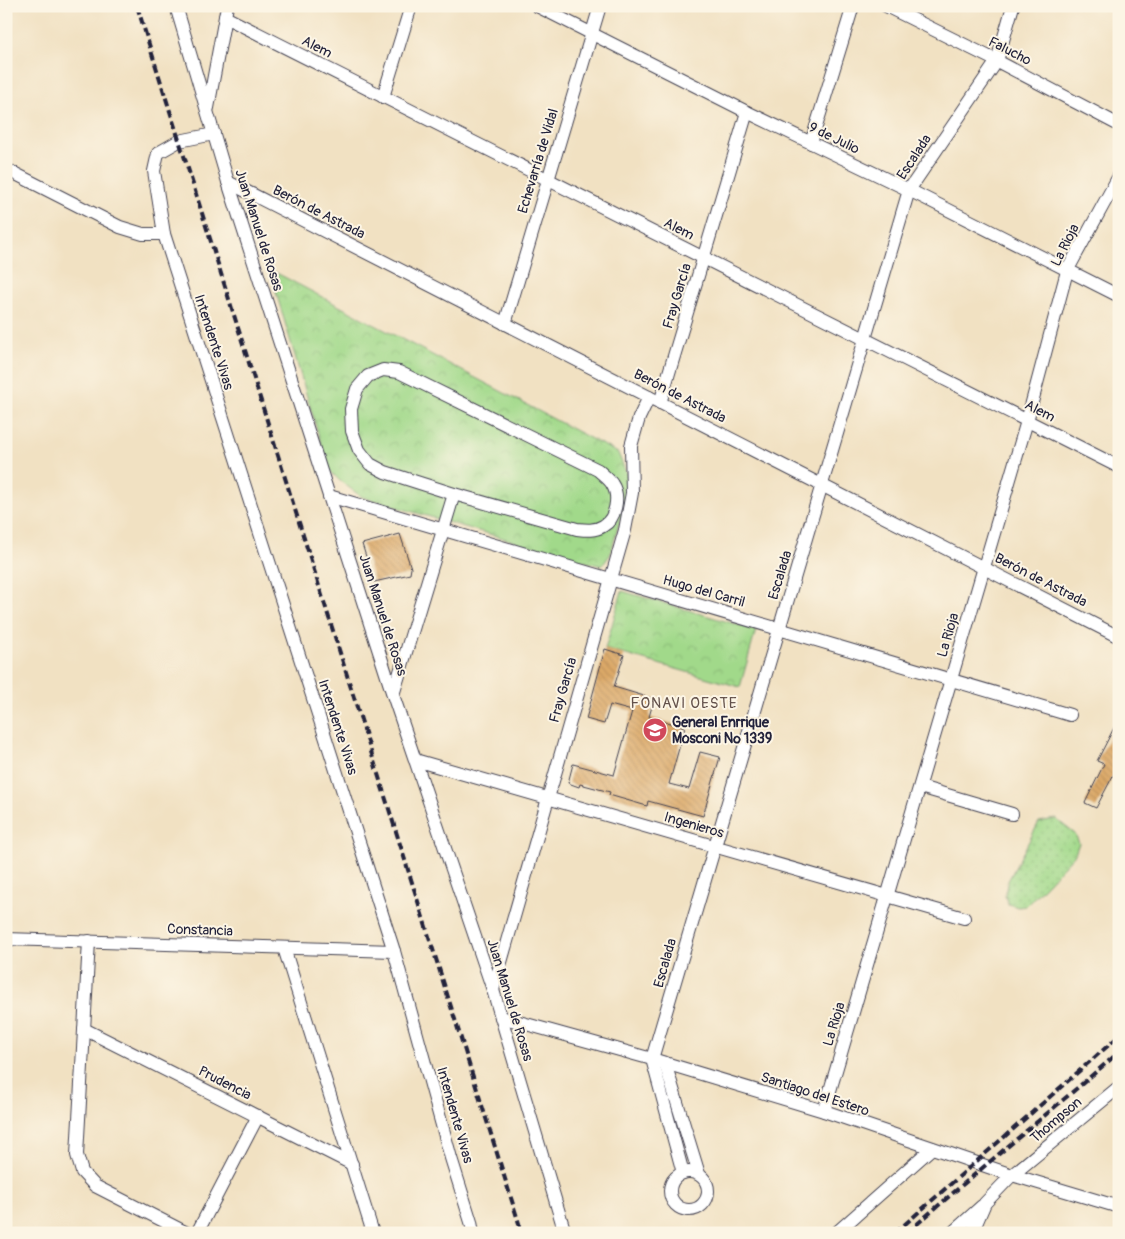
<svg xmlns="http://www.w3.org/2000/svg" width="1125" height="1239" font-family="Pangolin,sans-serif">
<defs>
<pattern id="grass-dots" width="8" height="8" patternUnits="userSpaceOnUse" patternTransform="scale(1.25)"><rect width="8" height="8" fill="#a1d98a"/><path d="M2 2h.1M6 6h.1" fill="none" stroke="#8aba78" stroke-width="1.8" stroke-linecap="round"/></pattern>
<pattern id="park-crowns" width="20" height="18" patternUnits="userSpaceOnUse" patternTransform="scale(1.25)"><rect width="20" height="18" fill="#a1d98a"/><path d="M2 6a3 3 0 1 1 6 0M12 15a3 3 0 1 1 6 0" fill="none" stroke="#8aba78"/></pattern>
<pattern id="building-back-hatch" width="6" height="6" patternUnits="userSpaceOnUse" patternTransform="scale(1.25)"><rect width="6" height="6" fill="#dca968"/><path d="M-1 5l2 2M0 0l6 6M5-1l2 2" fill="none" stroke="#bc915b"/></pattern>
</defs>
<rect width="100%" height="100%" fill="#fcf5e5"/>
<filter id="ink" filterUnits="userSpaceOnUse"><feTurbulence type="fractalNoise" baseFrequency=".02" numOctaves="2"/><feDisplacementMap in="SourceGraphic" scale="10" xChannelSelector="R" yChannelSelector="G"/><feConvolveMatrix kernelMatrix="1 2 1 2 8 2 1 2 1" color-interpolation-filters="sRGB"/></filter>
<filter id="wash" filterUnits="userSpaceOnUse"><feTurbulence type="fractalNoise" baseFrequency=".0096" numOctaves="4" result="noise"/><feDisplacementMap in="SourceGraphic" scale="20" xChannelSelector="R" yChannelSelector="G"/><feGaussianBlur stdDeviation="1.12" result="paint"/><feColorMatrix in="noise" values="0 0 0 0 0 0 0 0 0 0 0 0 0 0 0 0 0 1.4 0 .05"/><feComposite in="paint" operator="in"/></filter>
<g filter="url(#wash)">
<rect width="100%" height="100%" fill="#f1e1c2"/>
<!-- grass -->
<polygon fill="url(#grass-dots)" stroke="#627e62" points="1056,819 1075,834 1079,843 1075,854 1026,906 1018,907 1008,904 1005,896 1007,883 1039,822"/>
<!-- park -->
<g fill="url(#park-crowns)" stroke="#627e62">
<polygon points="269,269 618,453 627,475 626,499 610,555 602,566 578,560 362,497 340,481 329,470"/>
<polygon points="622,591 756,630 740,687 605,649"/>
</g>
<g id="blocks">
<!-- building -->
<g fill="url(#building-back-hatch)">
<polygon points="400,534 411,568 410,574 374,582 362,544"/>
<polygon points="605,649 624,655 614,687 654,699 649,717 685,727 669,784 689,789 700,752 720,757 703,816 648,801 647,806 609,795 610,792 580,784 579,787 568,783 573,764 614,775 632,711 610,705 604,724 586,719"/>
<polygon points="1119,718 1119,772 1116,770 1096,808 1085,803 1104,764 1097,761"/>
</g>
</g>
</g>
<g filter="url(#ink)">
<use href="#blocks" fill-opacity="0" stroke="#413f4f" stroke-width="1"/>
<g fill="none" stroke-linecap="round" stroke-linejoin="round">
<defs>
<g id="minor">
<polyline points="176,6 228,182 329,496 393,695 493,990 565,1233"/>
<polyline points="537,6 747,112 909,190 1119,296"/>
<polyline points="886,6 997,61 1119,125"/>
<polyline points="225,17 1119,467"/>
<polyline points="383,97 411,6"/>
<polyline points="208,108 227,6"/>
<polyline points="214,134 179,141 158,153 154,171 164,234 394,951 451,1158 471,1222 473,1233"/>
<polyline points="811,143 853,6"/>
<polyline points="6,169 120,227 143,234 164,234"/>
<polyline points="228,182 1119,637"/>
<polyline points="505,324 600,6"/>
<path d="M383,370L399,372L598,470C602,474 609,479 612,484C620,496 616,519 603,526C595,531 586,530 577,529L454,494L385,472L370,464L359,450L352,431L351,409L357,389L368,376Z"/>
<polyline points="660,403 747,112"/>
<polyline points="329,496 1070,715"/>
<polyline points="393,695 454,494"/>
<polyline points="415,760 964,918"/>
<polyline points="920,787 1012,814"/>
<polyline points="6,939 394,951"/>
<polyline points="89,941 77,1155 82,1172 95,1186 187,1233"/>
<polyline points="284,948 373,1233"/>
<polyline points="493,990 625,530 632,493 631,446 639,418 649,397"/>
<polyline points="501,1017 652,1059 824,1111 1012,1175 1119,1207"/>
<polyline points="84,1029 352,1164"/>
<polyline points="665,1063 699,1174"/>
<polyline points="824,1111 1027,421 1067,271 1119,176"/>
<circle cx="689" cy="1191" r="19"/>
<polyline points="683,1173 652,1059 909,190 997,61 1013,6"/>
<polyline points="197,1233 258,1116"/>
<polyline points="836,1233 932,1148"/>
<polyline points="952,1233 982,1206"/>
<polyline points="972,1233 985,1203 1012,1175 1119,1087"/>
</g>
</defs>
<!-- minor casing -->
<use href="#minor" stroke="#413f4f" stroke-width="14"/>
<!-- minor -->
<use href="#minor" stroke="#fff" stroke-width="12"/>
<!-- rail -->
<g stroke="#22223b" stroke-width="4" stroke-dasharray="8 4" stroke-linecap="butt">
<polyline points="137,6 522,1233"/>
<polyline points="895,1233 1119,1036"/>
<path d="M907,1233C977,1171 1049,1113 1119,1052"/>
</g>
</g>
</g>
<!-- icons -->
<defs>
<symbol id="school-disc" viewBox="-11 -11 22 22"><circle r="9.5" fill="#d1495b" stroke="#fcf5e5"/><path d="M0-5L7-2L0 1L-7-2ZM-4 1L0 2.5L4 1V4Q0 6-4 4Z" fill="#fff"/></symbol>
</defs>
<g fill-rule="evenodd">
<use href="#school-disc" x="641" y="716" width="28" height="28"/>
</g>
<g text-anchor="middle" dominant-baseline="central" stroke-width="4" stroke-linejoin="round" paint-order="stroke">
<!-- street labels -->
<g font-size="14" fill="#22223b" stroke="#fcf5e5">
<text transform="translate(317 47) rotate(27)">Alem</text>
<text transform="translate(1010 51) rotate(27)">Falucho</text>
<text transform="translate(834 138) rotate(26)">9 de Julio</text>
<text transform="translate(914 157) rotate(-57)">Escalada</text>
<text transform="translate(538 161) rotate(-73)">Echevarría de Vidal</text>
<text transform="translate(319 212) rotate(27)">Berón de Astrada</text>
<text transform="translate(679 229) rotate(27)">Alem</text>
<text transform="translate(259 230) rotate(72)">Juan Manuel de Rosas</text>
<text transform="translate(1065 245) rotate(-63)">La Rioja</text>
<text transform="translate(677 296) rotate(-73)">Fray García</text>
<text transform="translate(214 342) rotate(72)">Intendente Vivas</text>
<text transform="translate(680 396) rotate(27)">Berón de Astrada</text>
<text transform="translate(1040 411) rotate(27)">Alem</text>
<text transform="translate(780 575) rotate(-73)">Escalada</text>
<text transform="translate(1041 580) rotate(27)">Berón de Astrada</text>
<text transform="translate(704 591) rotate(16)">Hugo del Carril</text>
<text transform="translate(383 615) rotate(72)">Juan Manuel de Rosas</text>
<text transform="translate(948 635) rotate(-74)">La Rioja</text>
<text transform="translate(563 690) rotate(-74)">Fray García</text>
<text transform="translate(338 727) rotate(72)">Intendente Vivas</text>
<text transform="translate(694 825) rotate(16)">Ingenieros</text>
<text transform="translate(200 930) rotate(2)">Constancia</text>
<text transform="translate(665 963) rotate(-74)">Escalada</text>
<text transform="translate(510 1000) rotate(73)">Juan Manuel de Rosas</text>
<text transform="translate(834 1024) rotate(-73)">La Rioja</text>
<text transform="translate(225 1083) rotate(27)">Prudencia</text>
<text transform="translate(815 1094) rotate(18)">Santiago del Estero</text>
<text transform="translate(455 1115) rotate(74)">Intendente Vivas</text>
<text transform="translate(1056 1120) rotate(-40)">Thompson</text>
</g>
<!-- poi labels -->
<g font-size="14" font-weight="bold" fill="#22223b" stroke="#fcf5e5" text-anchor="start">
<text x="672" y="722">General Enrrique<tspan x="672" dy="16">Mosconi Nº 1339</tspan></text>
</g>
<!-- neighbourhood labels -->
<g font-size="15" letter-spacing="1" fill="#63514b" stroke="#fcf5e5">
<text x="684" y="703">FONAVI OESTE</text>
</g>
</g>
<!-- margin -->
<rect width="1125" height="1239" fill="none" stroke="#fcf5e5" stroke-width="25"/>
</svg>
